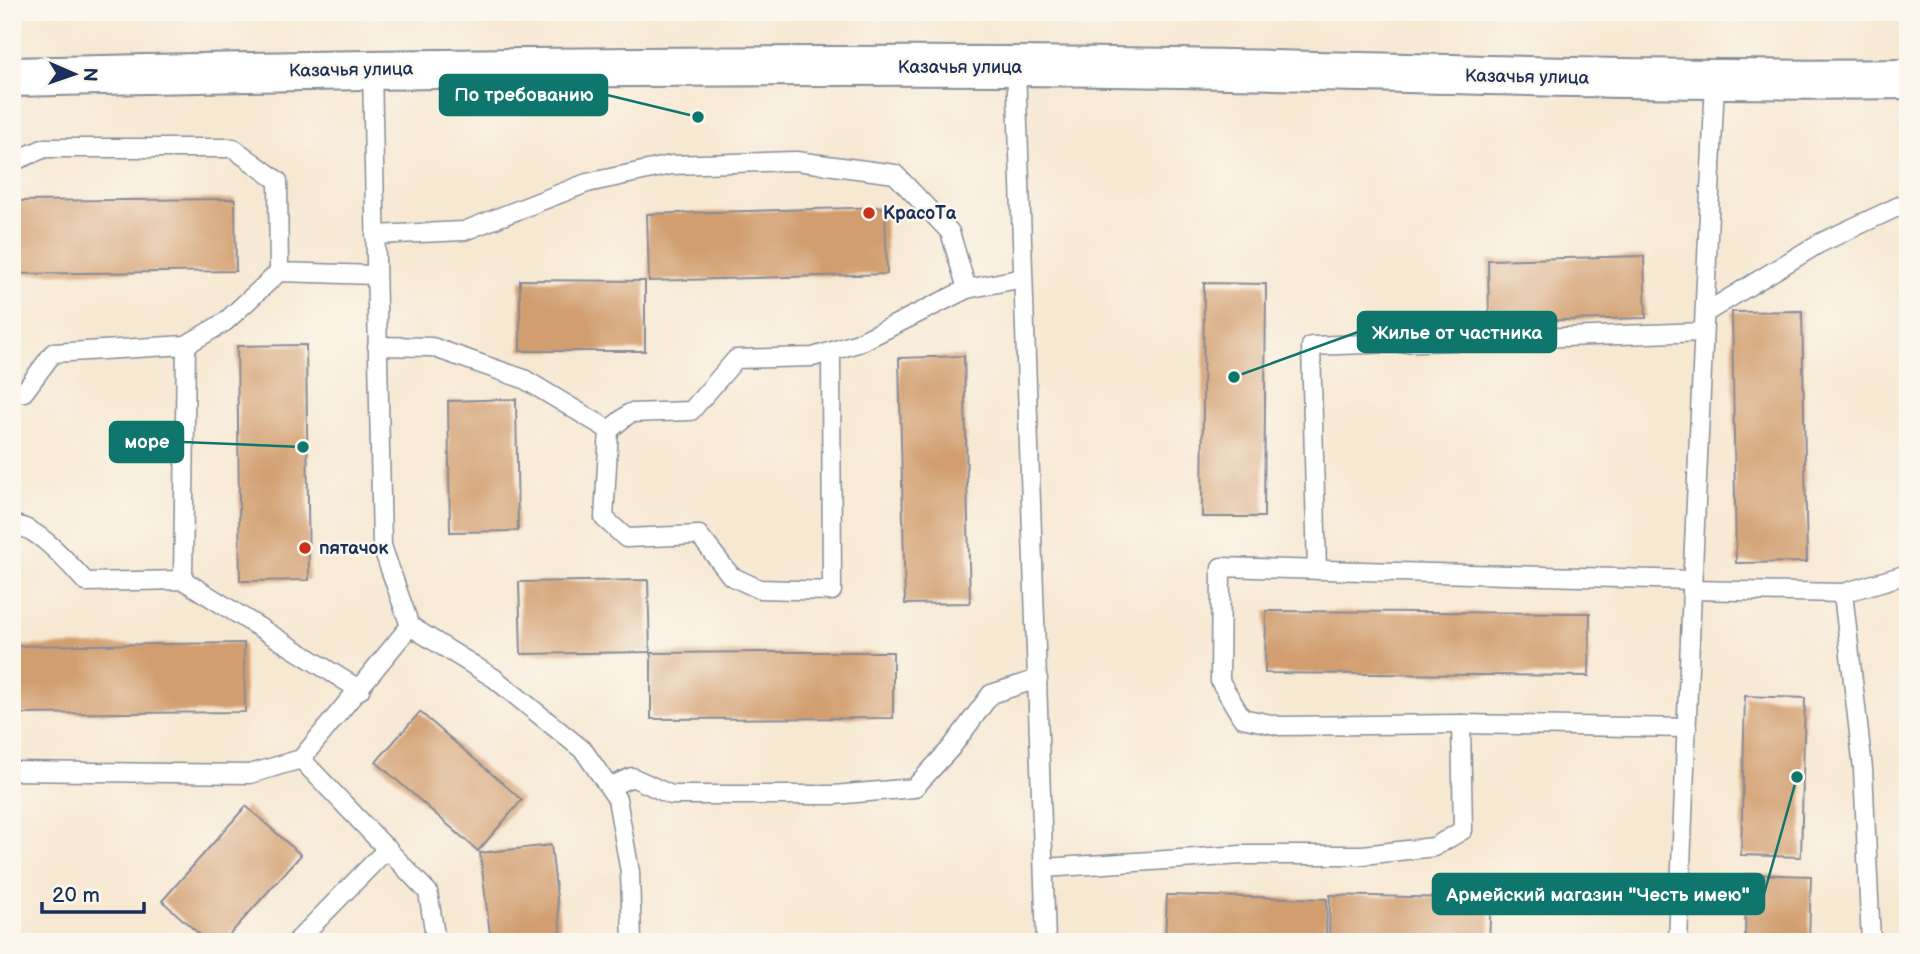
<svg xmlns="http://www.w3.org/2000/svg" width="1920" height="954" font-family="'Balsamiq Sans',sans-serif">
<rect width="100%" height="100%" fill="#fbf7ec"/>
<filter id="ink" filterUnits="userSpaceOnUse"><feTurbulence type="fractalNoise" baseFrequency=".0143" numOctaves="2"/><feDisplacementMap in="SourceGraphic" scale="14" xChannelSelector="R" yChannelSelector="G"/><feConvolveMatrix kernelMatrix="1 2 1 2 8 2 1 2 1" color-interpolation-filters="sRGB"/></filter>
<filter id="wash" filterUnits="userSpaceOnUse"><feTurbulence type="fractalNoise" baseFrequency=".00686" numOctaves="4" result="noise"/><feDisplacementMap in="SourceGraphic" scale="28" xChannelSelector="R" yChannelSelector="G"/><feGaussianBlur stdDeviation="1.57" result="paint"/><feColorMatrix in="noise" values="0 0 0 0 0 0 0 0 0 0 0 0 0 0 0 0 0 1.4 0 .05"/><feComposite in="paint" operator="in"/></filter>
<g filter="url(#wash)">
<rect width="100%" height="100%" fill="#f7e8d2"/>
<g id="blocks">
<!-- building -->
<g fill="#d29e6f">
<polygon points="235,199 236,271 12,274 12,201"/>
<polygon points="885,207 887,274 649,281 647,214"/>
<polygon points="1644,256 1646,318 1489,322 1488,260"/>
<polygon points="520,280 645,281 645,351 520,351"/>
<polygon points="1204,283 1266,284 1264,517 1202,517"/>
<polygon points="1802,311 1807,562 1736,563 1732,312"/>
<polygon points="306,345 309,580 240,581 237,346"/>
<polygon points="964,356 970,603 905,604 899,358"/>
<polygon points="516,399 518,531 450,532 448,401"/>
<polygon points="648,580 650,652 521,654 519,582"/>
<polygon points="1266,611 1590,613 1589,676 1265,673"/>
<polygon points="244,643 245,712 12,714 12,646"/>
<polygon points="772,652 893,652 893,718 651,719 651,653"/>
<polygon points="1745,696 1805,698 1801,857 1741,855"/>
<polygon points="420,712 522,800 478,851 376,762"/>
<polygon points="246,806 301,855 223,942 208,942 162,901"/>
<polygon points="551,845 562,942 491,942 480,853"/>
<polygon points="1746,874 1811,876 1809,942 1745,942"/>
<polygon points="1167,895 1327,899 1326,942 1165,942"/>
<polygon points="1330,895 1491,899 1489,942 1329,942"/>
</g>
</g>
</g>
<g filter="url(#ink)">
<use href="#blocks" fill-opacity="0" stroke="#898c98" stroke-width="2"/>
<g fill="none" stroke-linecap="round" stroke-linejoin="round">
<defs>
<g id="service">
<polyline points="1016,66 1046,942"/>
<polyline points="1715,81 1692,590 1843,593 1908,574"/>
<polyline points="12,162 45,148 233,148 278,181 279,272 376,275"/>
<polyline points="375,235 464,231 587,183 671,165 796,161 895,174 950,232 967,289"/>
<polyline points="1705,313 1818,244 1908,202"/>
<polyline points="377,346 432,347 524,379 609,430"/>
<polyline points="831,352 832,591 759,589 731,576 699,535 626,538 604,518 609,430 630,413 691,411 736,359 813,357 858,343 967,289 1023,278"/>
<polyline points="12,392 24,392 53,353 186,345 225,322 279,272"/>
<path d="M12,525C37,525 70,565 86,582L183,580L360,690"/>
<polyline points="1317,570 1311,346 1703,332"/>
<polyline points="183,580 186,345"/>
<polyline points="1843,593 1863,769 1871,942"/>
<polyline points="410,626 494,678 584,751 617,799 630,872 632,942"/>
<polyline points="1461,724 1280,726 1242,718 1220,681 1221,567 1692,580"/>
<polyline points="301,759 428,892 436,942"/>
<polyline points="12,771 250,774 301,759 410,626 382,546 372,69"/>
<polyline points="609,787 632,777 671,795 834,795 914,788 951,748 991,694 1038,679"/>
<polyline points="1044,868 1242,855 1363,855 1434,847 1463,830 1461,724 1687,728"/>
<polyline points="296,942 388,848"/>
<polyline points="1678,942 1692,590"/>
</g>
<path id="tertiary" d="M12,77C346,69 679,65 1012,66C1311,67 1609,83 1908,79"/>
</defs>
<!-- service casing -->
<use href="#service" stroke="#898c98" stroke-width="21"/>
<!-- tertiary casing -->
<use href="#tertiary" stroke="#898c98" stroke-width="42"/>
<!-- service -->
<use href="#service" stroke="#fff" stroke-width="18"/>
<!-- tertiary -->
<use href="#tertiary" stroke="#fff" stroke-width="38"/>
</g>
</g>
<!-- markers -->
<g fill="#c8321e" stroke="#fbf7ec" stroke-width="2.5">
<circle cx="869" cy="213" r="7"/>
<circle cx="305" cy="548" r="7"/>
</g>
<g text-anchor="middle" dominant-baseline="central" stroke-width="5" stroke-linejoin="round" paint-order="stroke">
<!-- street labels -->
<g font-size="18" fill="#1b2f5e" stroke="#fbf7ec">
<text x="960" y="67">Казачья улица</text>
<text transform="translate(351 70) rotate(-1)">Казачья улица</text>
<text transform="translate(1527 77) rotate(1)">Казачья улица</text>
</g>
<!-- poi labels -->
<g font-size="18" font-weight="bold" fill="#1b2f5e" stroke="#fbf7ec" text-anchor="start">
<text x="883" y="213">КрасоТа</text>
<text x="319" y="548">пятачок</text>
</g>
</g>
<!-- callouts -->
<path fill="none" stroke="#0f766e" stroke-width="2.5" d="M698 117L607 95M1234 377L1358 332M303 447L183 442M1797 777L1764 894"/>
<g fill="#0f766e" stroke="#fbf7ec" stroke-width="2.5">
<circle cx="698" cy="117" r="7"/>
<circle cx="1234" cy="377" r="7"/>
<circle cx="303" cy="447" r="7"/>
<circle cx="1797" cy="777" r="7"/>
</g>
<g fill="#0f766e" stroke="#0f766e" stroke-width="2.5">
<rect x="440" y="75" width="167" height="40" rx="7"/>
<rect x="1358" y="312" width="198" height="40" rx="7"/>
<rect x="110" y="422" width="73" height="40" rx="7"/>
<rect x="1433" y="874" width="331" height="40" rx="7"/>
</g>
<g font-size="19" text-anchor="middle" font-weight="bold" fill="#fff">
<text x="524" y="101">По требованию</text>
<text x="1457" y="339">Жилье от частника</text>
<text x="147" y="448">море</text>
<text x="1598" y="901">Армейский магазин "Честь имею"</text>
</g>
<!-- margin -->
<rect width="1920" height="954" fill="none" stroke="#fbf7ec" stroke-width="42"/>
<!-- north arrow -->
<g transform="translate(74 74) rotate(92)" stroke="#fbf7ec" stroke-width="5" paint-order="stroke">
<path d="M0-5L12 26L0 18L-12 26Z" fill="#1b2f5e"/>
<text y="-10" font-size="19" font-weight="bold" text-anchor="middle" fill="#1b2f5e">N</text>
</g>
<!-- scale -->
<path d="M42 902v10h102v-10" fill="none" stroke="#1b2f5e" stroke-width="3.5"/>
<text x="52" y="902" font-size="21" fill="#1b2f5e" stroke="#fbf7ec" stroke-width="5" paint-order="stroke">20 m</text>
</svg>
